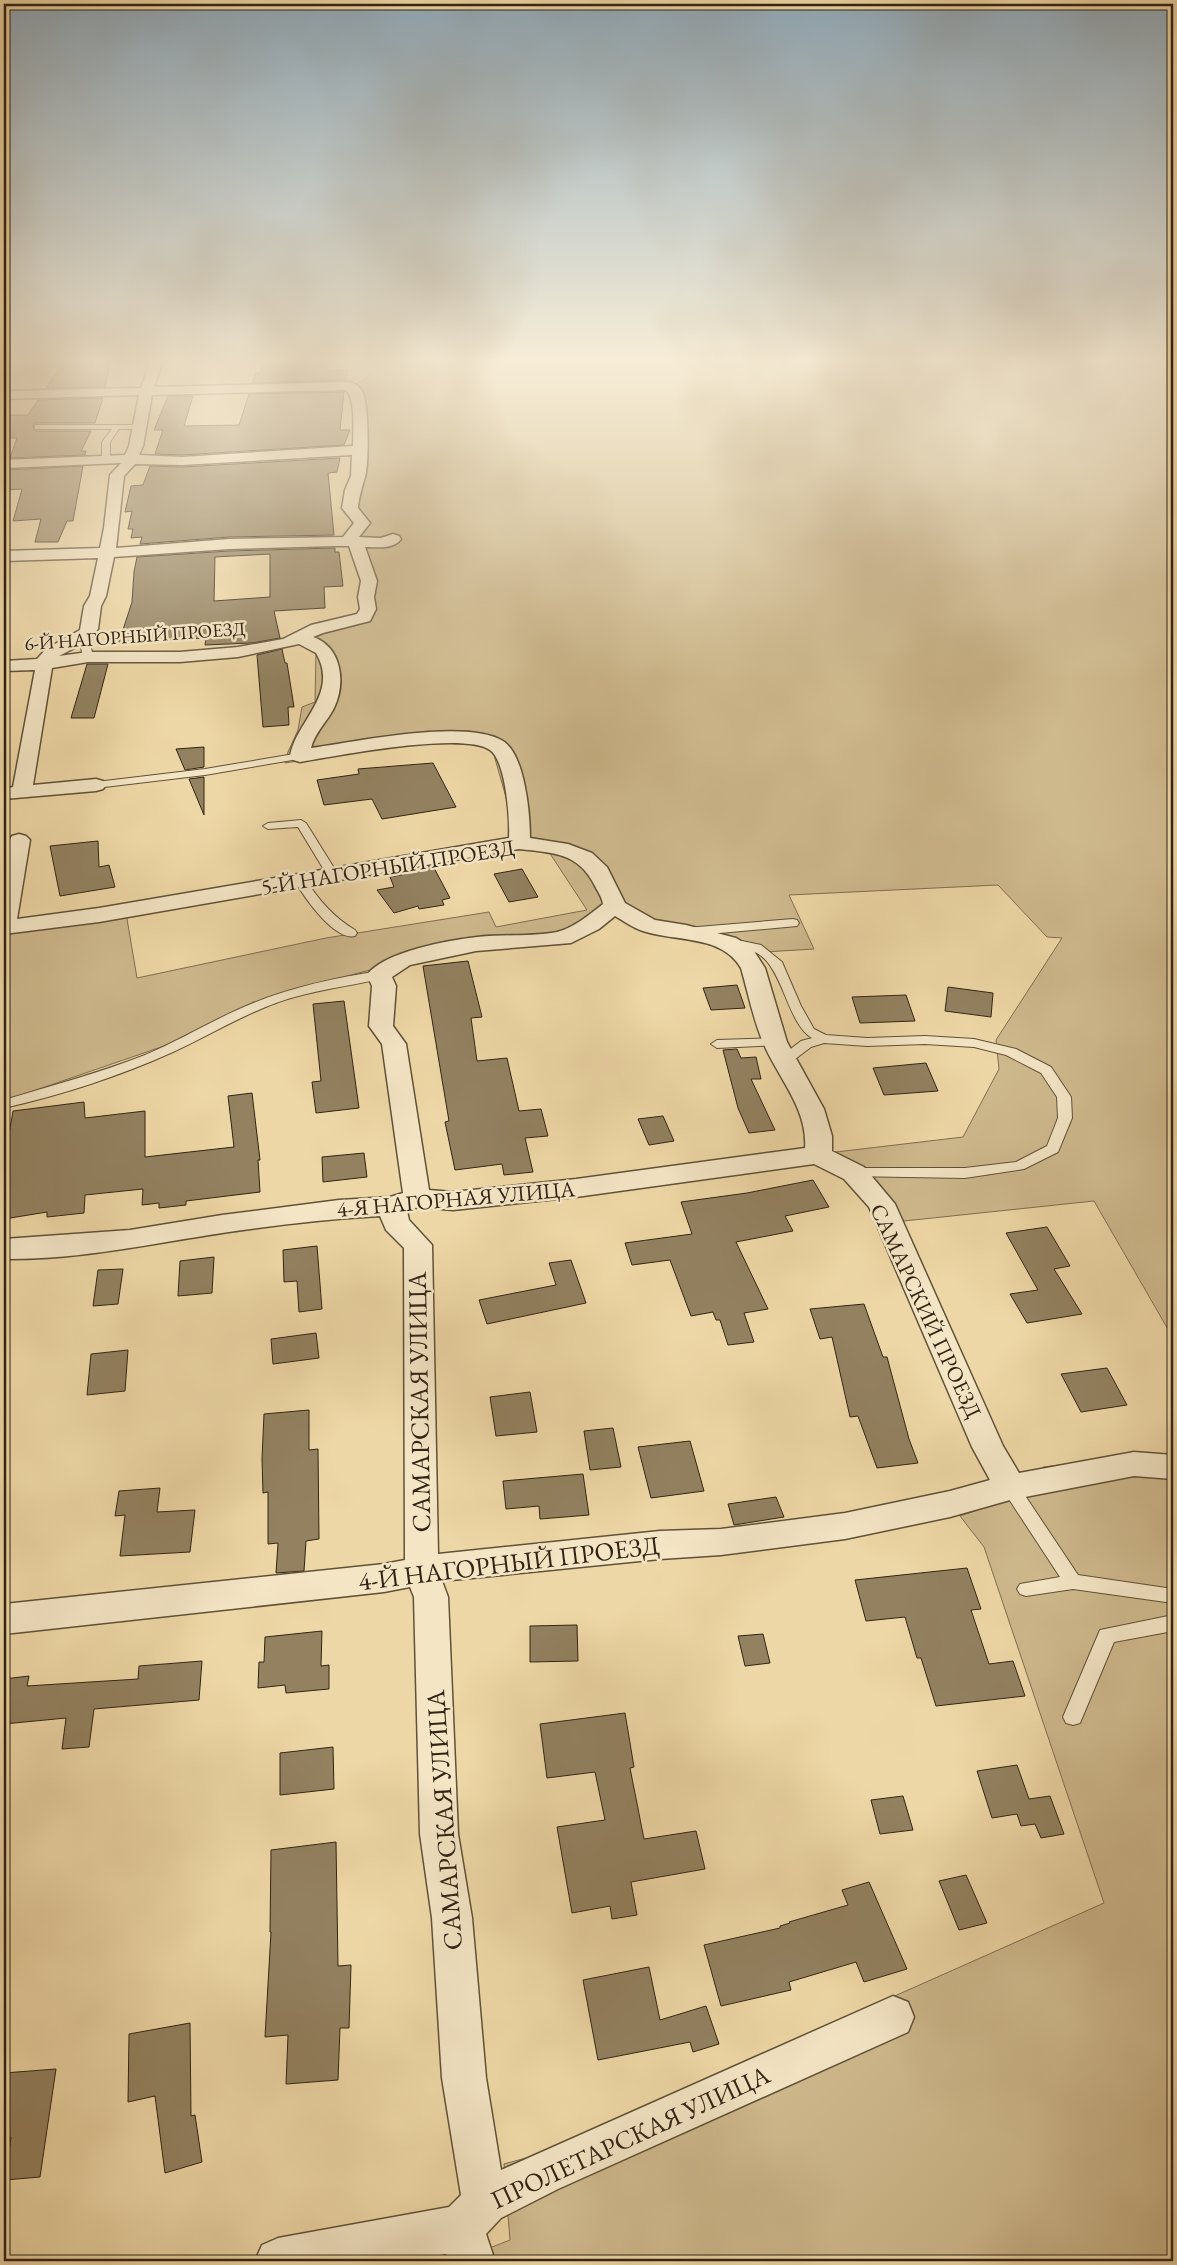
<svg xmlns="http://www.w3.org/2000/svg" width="1177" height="2265" font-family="'EB Garamond',serif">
<rect width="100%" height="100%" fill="#eed7a6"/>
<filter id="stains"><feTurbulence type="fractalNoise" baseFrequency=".004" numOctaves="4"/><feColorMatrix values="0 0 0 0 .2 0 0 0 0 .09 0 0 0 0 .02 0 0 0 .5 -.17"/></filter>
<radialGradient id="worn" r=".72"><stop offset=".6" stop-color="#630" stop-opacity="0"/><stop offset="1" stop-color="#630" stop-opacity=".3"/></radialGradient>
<!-- green -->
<g fill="#ceb98d" stroke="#806e50">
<polygon points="379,362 1173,362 1173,1338 1094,1201 904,1221 887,1197 836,1152 963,1137 999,1069 996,1040 1062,938 1047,937 998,885 789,895 814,949 748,953 649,920 629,910 601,866 527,838 515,829 492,748 483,742 410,743 285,763 288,752 298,730 302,707 315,702 316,650 308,636 367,618 354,539 366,522 354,508 353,385 365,380"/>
<polygon points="547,849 577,859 608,899 588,922 557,933 378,968 292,990 238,1010 167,1045 4,1101 4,933 126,913 137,978 326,938 489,912 496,927 587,910"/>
<polygon points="1134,1456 1173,1459 1173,2261 456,2261 510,2240 504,2164 537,2155 1104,1903 984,1547 960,1516 1044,1487 1043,1467"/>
</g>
<!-- building -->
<g fill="#938160" stroke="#312414" fill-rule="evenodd">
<polygon points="110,362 105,387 46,388 63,363"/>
<polygon points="262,362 326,362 326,371 347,370 346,380 252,383 256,373 260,373"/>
<polygon points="344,392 340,430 350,430 344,445 182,455 155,454 163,430 154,430 168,396 193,396 184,426 239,425 249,394"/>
<polygon points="103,398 95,423 35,423 33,425 35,431 91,431 81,451 86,451 85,455 10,458 17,438 4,438 4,415 28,415 38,400"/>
<polygon points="340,458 337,472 328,473 334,535 229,537 140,544 142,537 131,538 133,529 128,529 132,511 125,512 131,486 143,485 150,466 182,467"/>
<polygon points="83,466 73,521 67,521 58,542 35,542 41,519 13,521 22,489 4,490 4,475 6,470"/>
<path d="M335,548V552H339L343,586L324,587L325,608L274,611L280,638L252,643L205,645L206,638L119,642L132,602L134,572L137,557L229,551ZM270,554V597L214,601L215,557Z"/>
<polygon points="282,649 285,663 287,663 294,707 288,707 289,725 263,727 257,655"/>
<polygon points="87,664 108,664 94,718 71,718"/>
<polygon points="204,747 204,767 185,770 176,749"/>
<polygon points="433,763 456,807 382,819 372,799 324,805 317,780 359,774 358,769"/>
<polygon points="204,777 204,815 189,779"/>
<polygon points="98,841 99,867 109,865 115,887 60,896 50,846"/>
<polygon points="433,866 450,898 442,900 444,905 419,909 418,906 394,913 377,890 394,887 390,877 411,873 409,870"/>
<polygon points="522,869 538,897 509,902 494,874"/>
<polygon points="468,961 482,1017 471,1018 477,1061 507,1058 519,1111 541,1109 548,1136 525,1138 533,1172 504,1175 502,1164 455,1170 445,1122 449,1121 423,966"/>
<polygon points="737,985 745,1008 711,1010 703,988"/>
<polygon points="948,987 993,993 991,1017 945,1011"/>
<polygon points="906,995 915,1021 860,1023 852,997"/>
<polygon points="344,1001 359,1108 316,1113 312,1082 321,1081 313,1004"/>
<polygon points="737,1049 741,1058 756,1057 761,1079 751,1079 775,1130 749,1133 738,1108 723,1050"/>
<polygon points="926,1063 938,1091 884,1095 873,1068"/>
<polygon points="252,1093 260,1160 258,1160 260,1192 186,1201 186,1205 159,1208 159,1203 142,1205 143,1189 85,1195 84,1213 47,1217 47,1212 4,1219 4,1163 13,1111 84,1102 85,1118 145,1111 145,1157 234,1147 228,1096"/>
<polygon points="663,1116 674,1141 649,1145 638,1119"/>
<polygon points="364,1153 367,1177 323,1182 322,1157"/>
<polygon points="813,1180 829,1207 785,1216 793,1231 736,1242 768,1309 744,1313 754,1342 728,1345 720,1320 716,1320 713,1312 691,1316 670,1260 632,1265 625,1243 692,1234 681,1202 747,1193"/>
<polygon points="1047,1227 1070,1266 1054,1269 1082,1314 1027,1323 1010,1294 1038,1290 1006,1233"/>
<polygon points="317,1246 322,1309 299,1312 297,1281 284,1282 283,1250"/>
<polygon points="214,1257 212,1293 178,1296 180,1261"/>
<polygon points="571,1260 586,1303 487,1324 479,1300 556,1285 549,1263"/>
<polygon points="123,1269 118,1304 93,1306 98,1270"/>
<polygon points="864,1304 883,1357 887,1357 909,1439 918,1463 877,1468 858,1416 850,1417 832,1337 820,1339 810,1309"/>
<polygon points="316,1333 319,1358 273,1364 271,1339"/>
<polygon points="128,1350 125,1391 87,1395 91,1354"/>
<polygon points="1107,1368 1127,1405 1081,1412 1061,1374"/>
<polygon points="530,1392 537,1432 496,1436 490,1397"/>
<polygon points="309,1410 309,1450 318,1449 319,1539 306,1541 304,1571 276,1573 278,1543 268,1544 268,1492 263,1493 262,1459 264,1414"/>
<polygon points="613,1428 621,1467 590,1470 584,1431"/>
<polygon points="690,1441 704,1491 651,1498 638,1447"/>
<polygon points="583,1474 589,1515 540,1519 539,1506 506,1509 503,1481"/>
<polygon points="160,1488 157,1512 195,1510 190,1552 120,1556 125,1515 115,1516 119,1491"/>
<polygon points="776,1497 784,1517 734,1525 728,1504"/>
<polygon points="967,1568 981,1609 971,1610 989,1664 1013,1661 1025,1696 936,1706 921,1658 917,1658 905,1617 866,1621 855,1580"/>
<polygon points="577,1625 578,1661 530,1662 530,1626"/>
<polygon points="322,1631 321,1666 329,1665 329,1689 286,1693 285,1685 258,1688 259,1662 264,1662 265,1637"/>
<polygon points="763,1634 770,1663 745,1666 738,1636"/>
<polygon points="202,1661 199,1700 94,1709 89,1747 62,1749 66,1718 4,1724 4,1679 29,1676 27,1686 138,1679 139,1666"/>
<polygon points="625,1713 634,1767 630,1768 644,1839 696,1831 705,1869 631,1882 637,1915 612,1919 610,1906 572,1913 557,1827 605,1820 595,1772 547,1778 540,1724"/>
<polygon points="333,1747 334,1789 280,1795 280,1753"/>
<polygon points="1017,1765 1029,1799 1050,1796 1064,1834 1041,1838 1035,1824 1021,1826 1017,1814 992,1818 977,1771"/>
<polygon points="903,1796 913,1830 880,1834 871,1800"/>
<polygon points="336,1842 338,1966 351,1965 349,2028 340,2028 338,2080 286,2084 288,2035 265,2037 271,1932 270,1932 271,1850"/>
<polygon points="966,1875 987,1923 959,1930 939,1881"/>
<polygon points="869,1882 907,1969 864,1982 856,1962 789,1982 791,1990 721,2006 704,1945 780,1928 780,1926 790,1923 789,1922 848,1905 842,1890"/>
<polygon points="649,1967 660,2020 706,2006 719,2044 693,2052 690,2042 598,2060 583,1980"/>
<polygon points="190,2023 191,2116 195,2115 202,2162 165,2173 155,2096 128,2102 129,2034"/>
<polygon points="56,2069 40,2177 5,2180 11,2137 4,2138 4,2073"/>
</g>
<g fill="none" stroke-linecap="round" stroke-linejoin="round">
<defs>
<g id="lane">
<polygon points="35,425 138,425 142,427 138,429 119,429 110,442 110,460 106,462 102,460 102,442 112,429 35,429"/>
<polygon points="87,630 92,633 90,643 93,657 88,660 83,657 80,643 82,633"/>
<polygon points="300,753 304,754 304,758 205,775 96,788 91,785 96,782 205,769"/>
<polygon points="301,820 306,823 339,876 337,878 329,878 298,827 268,829 263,826 268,823"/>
<path d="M301,878L305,879C319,900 333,917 355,930L357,933L355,936C334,941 304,897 295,881Z"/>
<polygon points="793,919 797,920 799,923 797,926 686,936 680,932 686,928"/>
<path d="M742,941L761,945L782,962L801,1006L814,1029L826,1035L867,1038L925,1036L974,1039L1016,1049L1051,1067L1071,1097L1072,1118L1058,1152L1024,1169L965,1178L849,1176L847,1173L849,1170L854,1168H965L1016,1162L1047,1146L1058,1118L1057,1097L1041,1073L1006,1055L974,1047L925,1044L867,1046L824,1043L811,1047L790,1063H780L778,1060L780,1057L801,1041L812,1038C781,1020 783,939 734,951L728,947L730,944Z"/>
<path d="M379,971L385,975L383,978C347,987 311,990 276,1003C240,1016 208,1036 173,1052C120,1076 61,1095 4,1108V1100C51,1086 99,1073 145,1055C181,1040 214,1019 251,1004C291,987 335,978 379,971Z"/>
<polygon points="775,1038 780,1039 781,1042 780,1045 717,1048 711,1044 717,1040"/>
<polygon points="1010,1480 1016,1482 1078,1575 1173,1589 1173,1603 1073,1589 1026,1596 1020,1594 1017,1589 1020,1584 1060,1577 1001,1487 1004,1482"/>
<polygon points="1173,1615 1173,1631 1114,1642 1080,1723 1073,1725 1066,1723 1063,1717 1100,1630"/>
</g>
<path id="street" d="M150,362H162L154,387L349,382C354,383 359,386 362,391C369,403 369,463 365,477C362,488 359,496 358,508L370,523L359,537L381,538L393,534L399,536L401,539C393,550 377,547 365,547L377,581L374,597L376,609L370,621L323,633L313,637C342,647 346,683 334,708C327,722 315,732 311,748C355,742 466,718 503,741C525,755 530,814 530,838L568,844L592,853L607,867L625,903L655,920L686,925L736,938L752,948L765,968L787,1042L824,1109L832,1136V1151L864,1167L895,1204L1003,1446L1019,1473L1134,1452L1173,1455V1479L1134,1476L1010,1500L950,1517L845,1539L721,1555L660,1559L442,1581L448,1597L458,1834L472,1918L486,2078L501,2170L893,1996L908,2002L914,2017L908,2032L558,2189L501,2218L486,2234L495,2261H449L446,2254L404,2261H255L262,2245L278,2238L449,2207L461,2195L442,2078L432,1918L420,1834L414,1597L410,1587L384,1592L4,1634V1604L384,1564L405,1560L404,1248L386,1230L380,1216C327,1219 275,1225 222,1233C150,1244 77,1260 4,1259V1239L130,1230L222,1215L339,1200L390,1197L403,1193L382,1044L369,1026L372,986L367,975C383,952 449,940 477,937C503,934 531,937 557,932C574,928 590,914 603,904C602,897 598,892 595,886C578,852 553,853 519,849L99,922L4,934C4,911 0,853 12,836L19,834L26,836L30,840L17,919L99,908L509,838C510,819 506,761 490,750C463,731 336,756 300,762L293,760L290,756C296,721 340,694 316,653L299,644L238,657L180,662H88L52,668L33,785L96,779L103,781L106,785L103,789L96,791L4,799V789L13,787L35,670L4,671V661L37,659L46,649L80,630L84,606L90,596L98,558L4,561V551L100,548L104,528L110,475L121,463L4,468V460L125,455L129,446L139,395L4,399V391L141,388ZM346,390C356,399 353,432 353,446L182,457L139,455L143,446L152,395ZM352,455L351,476L345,490L342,508L354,523L343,537L229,539L116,548L124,476L135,464L182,465ZM335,546H349L361,581L358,597L360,609L357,614L311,625L283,639L238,647L180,652H88L59,656L88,641L98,629L101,606L106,596L114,557L229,549ZM615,916C624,921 633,928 643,931C675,942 721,934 741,968C748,992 753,1019 763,1042C777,1077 808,1108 805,1148L576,1179L453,1192L429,1190L406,1044L393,1026L396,986L392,977L410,965L476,951L571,943L599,929ZM814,1164L844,1179L869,1207L972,1447L990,1480L950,1491L845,1513L721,1529L660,1531L438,1554L432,1245L409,1220L407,1211L418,1207L453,1210L576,1197Z"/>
</defs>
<!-- lane casing -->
<use href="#lane" stroke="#605138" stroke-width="2"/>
<!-- street casing -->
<use href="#street" stroke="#605138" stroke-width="3"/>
<!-- lane -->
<use href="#lane" fill="#f4e5c5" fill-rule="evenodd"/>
<!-- street -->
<use href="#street" fill="#f4e5c5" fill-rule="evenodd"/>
</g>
<!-- sky -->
<linearGradient id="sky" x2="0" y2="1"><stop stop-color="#91aaba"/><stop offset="0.53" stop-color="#f7edd7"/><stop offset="1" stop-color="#f7edd7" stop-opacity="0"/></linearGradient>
<rect width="1177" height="680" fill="url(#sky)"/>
<g text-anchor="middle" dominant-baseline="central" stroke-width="5" stroke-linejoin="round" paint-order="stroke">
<!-- far-street labels -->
<g font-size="19" fill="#312414" stroke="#f4e5c5">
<text transform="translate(135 636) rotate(-4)">6-Й НАГОРНЫЙ ПРОЕЗД</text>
</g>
<!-- street labels -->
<g font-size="22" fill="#312414" stroke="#f4e5c5">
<text transform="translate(388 867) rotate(-9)">5-Й НАГОРНЫЙ ПРОЕЗД</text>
<text transform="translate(456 1199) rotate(-5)">4-Я НАГОРНАЯ УЛИЦА</text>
<text transform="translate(926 1311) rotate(65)">САМАРСКИЙ ПРОЕЗД</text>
</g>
<!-- near-street labels -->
<g font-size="26" fill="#312414" stroke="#f4e5c5">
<text transform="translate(419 1402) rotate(-91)">САМАРСКАЯ УЛИЦА</text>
<text transform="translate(509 1563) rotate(-7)">4-Й НАГОРНЫЙ ПРОЕЗД</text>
<text transform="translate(444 1820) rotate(-94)">САМАРСКАЯ УЛИЦА</text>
<text transform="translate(630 2137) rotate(-25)">ПРОЛЕТАРСКАЯ УЛИЦА</text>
</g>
</g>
<!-- margin -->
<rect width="1177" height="2265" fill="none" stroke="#eed7a6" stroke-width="20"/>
<rect x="5" y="5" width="1167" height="2255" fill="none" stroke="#312414" stroke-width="2.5"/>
<rect x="10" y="10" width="1157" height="2245" fill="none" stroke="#312414"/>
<rect width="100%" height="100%" filter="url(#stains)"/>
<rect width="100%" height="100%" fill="url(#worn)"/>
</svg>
